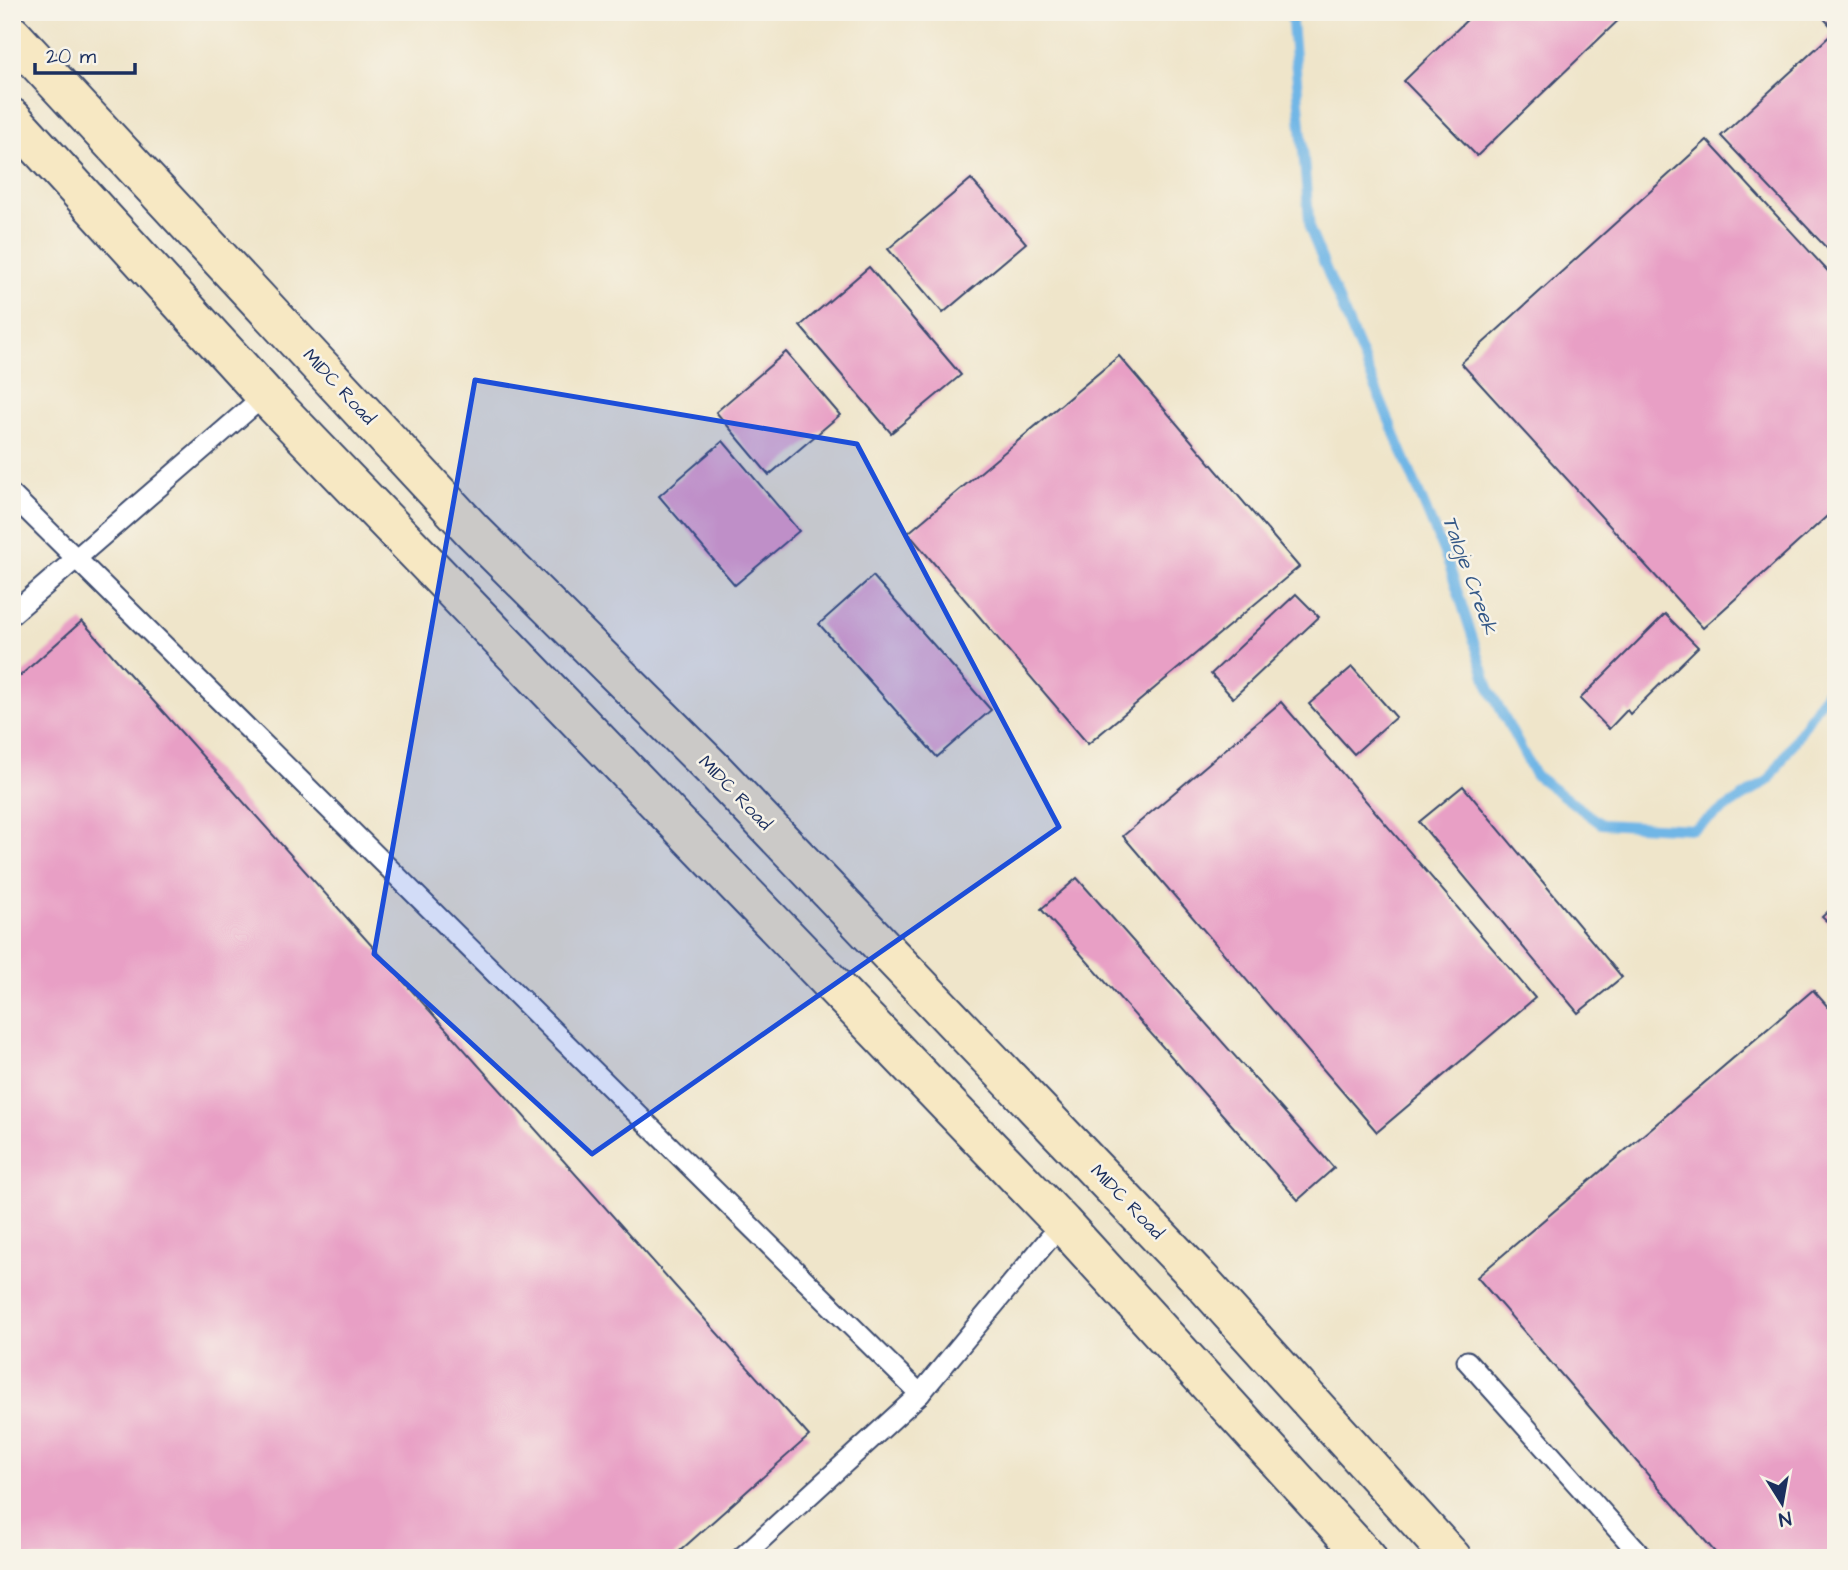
<svg xmlns="http://www.w3.org/2000/svg" width="1848" height="1570" font-family="'Architects Daughter',sans-serif">
<rect width="100%" height="100%" fill="#f7f3e8"/>
<filter id="ink" filterUnits="userSpaceOnUse"><feTurbulence type="fractalNoise" baseFrequency=".0143" numOctaves="2"/><feDisplacementMap in="SourceGraphic" scale="14" xChannelSelector="R" yChannelSelector="G"/><feConvolveMatrix kernelMatrix="1 2 1 2 8 2 1 2 1" color-interpolation-filters="sRGB"/></filter>
<filter id="wash" filterUnits="userSpaceOnUse"><feTurbulence type="fractalNoise" baseFrequency=".00686" numOctaves="4" result="noise"/><feDisplacementMap in="SourceGraphic" scale="28" xChannelSelector="R" yChannelSelector="G"/><feGaussianBlur stdDeviation="1.57" result="paint"/><feColorMatrix in="noise" values="0 0 0 0 0 0 0 0 0 0 0 0 0 0 0 0 0 1.4 0 .05"/><feComposite in="paint" operator="in"/></filter>
<g filter="url(#wash)">
<rect width="100%" height="100%" fill="#efe5ca"/>
<g fill="none" stroke-linecap="round" stroke-linejoin="round">
<!-- stream -->
<polyline stroke="#6fb6e6" stroke-width="10" points="1291,12 1310,230 1449,565 1489,688 1535,775 1601,824 1693,829 1769,780 1836,677"/>
</g>
<g id="blocks">
<!-- building -->
<g fill="#e89fc5">
<polygon points="1475,12 1627,12 1477,156 1404,81"/>
<polygon points="1818,12 1836,12 1836,32"/>
<polygon points="1833,33 1836,36 1836,258 1721,136"/>
<polygon points="1707,140 1836,280 1836,508 1703,628 1461,363"/>
<polygon points="971,179 1026,243 943,313 888,249"/>
<polygon points="869,267 961,375 891,433 800,326"/>
<polygon points="786,352 840,415 769,475 716,412"/>
<polygon points="1119,356 1299,567 1088,744 908,533"/>
<polygon points="723,441 799,531 735,585 659,496"/>
<polygon points="873,576 991,710 937,757 819,624"/>
<polygon points="1296,594 1319,617 1233,698 1211,674"/>
<polygon points="1665,614 1698,647 1630,714 1627,710 1609,729 1580,699"/>
<polygon points="82,621 809,1436 672,1558 12,1558 12,683"/>
<polygon points="1352,667 1396,717 1354,754 1309,704"/>
<polygon points="1281,702 1535,998 1377,1132 1123,836"/>
<polygon points="1463,786 1622,977 1578,1013 1419,822"/>
<polygon points="1077,878 1334,1168 1298,1200 1041,909"/>
<polygon points="1836,904 1836,930 1822,917"/>
<polygon points="1813,990 1836,1016 1836,1558 1720,1558 1477,1277"/>
</g>
</g>
</g>
<g filter="url(#ink)">
<use href="#blocks" fill-opacity="0" stroke="#3b4a6e" stroke-width="2"/>
<g fill="none" stroke-linecap="round" stroke-linejoin="round">
<defs>
<g id="service">
<polyline points="12,495 920,1394"/>
<polyline points="12,614 265,395"/>
<polyline points="1467,1361 1643,1558"/>
<polyline points="741,1558 920,1394 1062,1223"/>
</g>
<g id="secondary">
<polyline points="12,35 473,531 714,770 1196,1275 1452,1558"/>
<polyline points="12,118 265,395 1062,1223 1367,1558"/>
</g>
</defs>
<!-- service casing -->
<use href="#service" stroke="#3b4a6e" stroke-width="23"/>
<!-- secondary casing -->
<use href="#secondary" stroke="#3b4a6e" stroke-width="42"/>
<!-- service -->
<use href="#service" stroke="#fff" stroke-width="19"/>
<!-- secondary -->
<use href="#secondary" stroke="#f7e8c3" stroke-width="38"/>
</g>
</g>
<!-- marked area -->
<path fill="#1d4ed8" fill-opacity="0.2" stroke="#1d4ed8" stroke-width="5" stroke-linejoin="round" d="M475,380L857,444L1059,827L592,1154L374,954Z"/>
<g text-anchor="middle" dominant-baseline="central" stroke-width="5" stroke-linejoin="round" paint-order="stroke">
<!-- street labels -->
<g font-size="19" fill="#1b2f5e" stroke="#f7f3e8">
<text transform="translate(339 387) rotate(47)">MIDC Road</text>
<text transform="translate(735 793) rotate(46)">MIDC Road</text>
<text transform="translate(1127 1202) rotate(46)">MIDC Road</text>
</g>
<!-- water labels -->
<g font-size="21" font-style="italic" fill="#345887" stroke="#f7f3e8">
<text transform="translate(1470 575) rotate(70)">Taloje Creek</text>
</g>
</g>
<!-- margin -->
<rect width="1848" height="1570" fill="none" stroke="#f7f3e8" stroke-width="42"/>
<!-- north arrow -->
<g transform="translate(1782 1503) rotate(169)" stroke="#f7f3e8" stroke-width="5" paint-order="stroke">
<path d="M0-5L12 26L0 18L-12 26Z" fill="#1b2f5e"/>
<text y="-10" font-size="19" font-weight="bold" text-anchor="middle" fill="#1b2f5e">N</text>
</g>
<!-- scale -->
<path d="M35 63v10h100v-10" fill="none" stroke="#1b2f5e" stroke-width="3.5"/>
<text x="46" y="63" font-size="21" fill="#1b2f5e" stroke="#f7f3e8" stroke-width="5" paint-order="stroke">20 m</text>
</svg>
